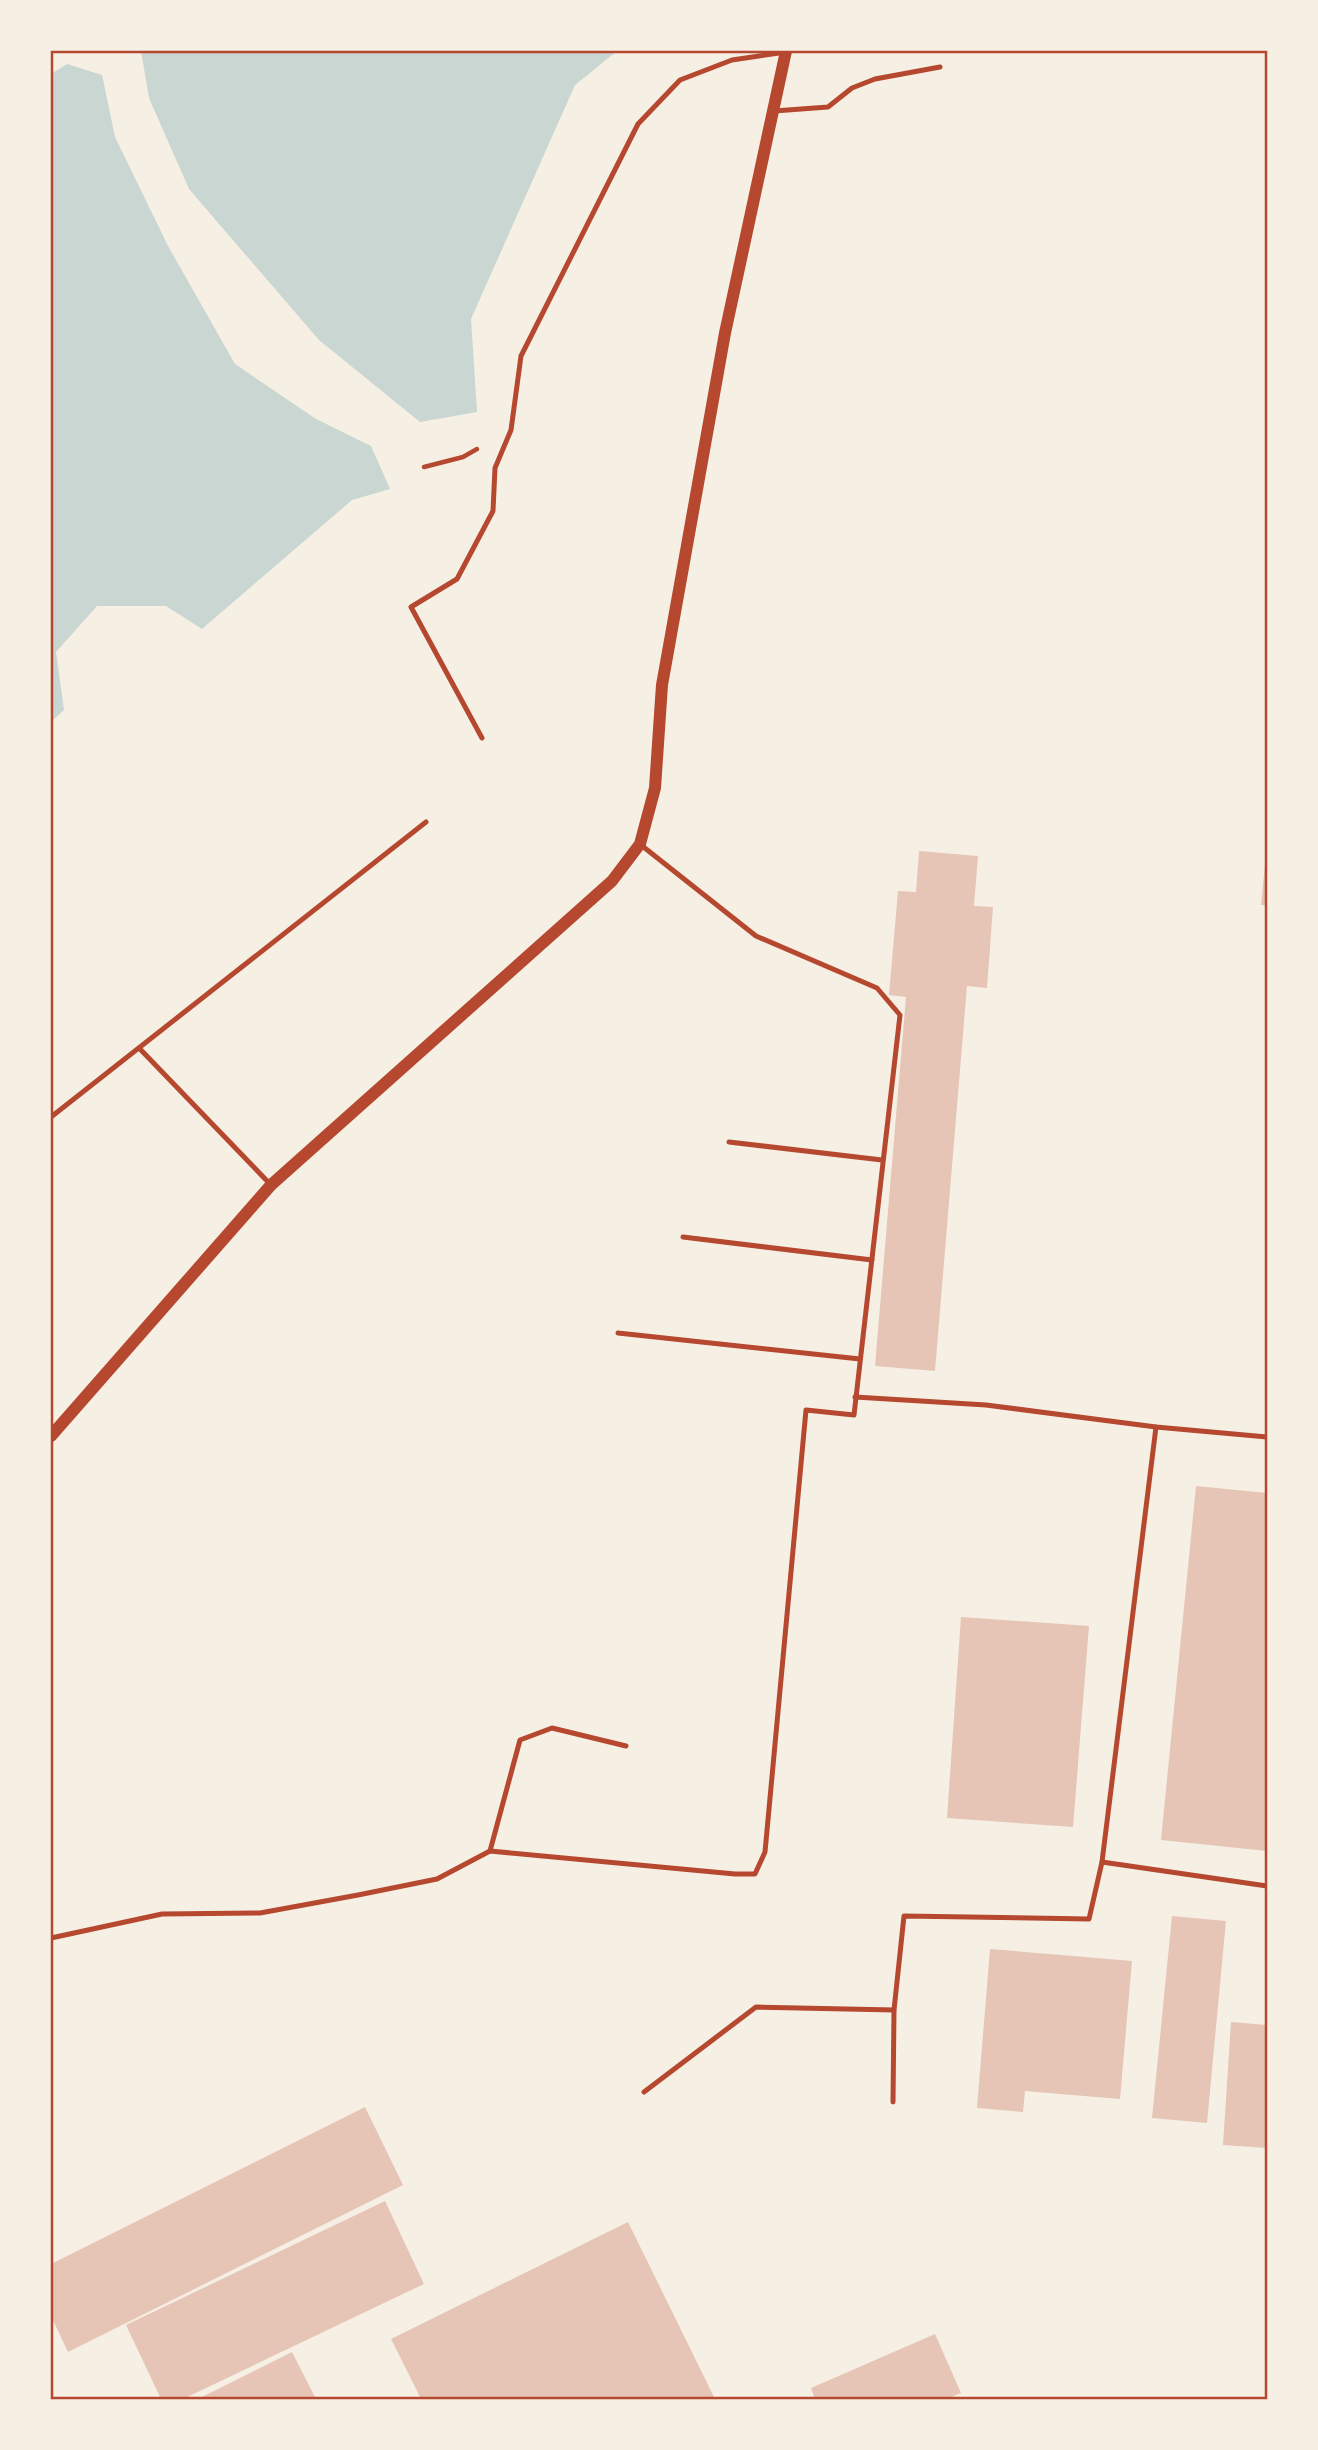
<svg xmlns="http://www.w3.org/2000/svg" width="1318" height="2450" font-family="Manrope,sans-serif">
<rect width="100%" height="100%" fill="#f6efe4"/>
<!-- water -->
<g fill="#c9d6d2">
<polygon points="141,51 617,51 575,85 471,319 477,412 420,422 319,340 189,189 149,98"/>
<polygon points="67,64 102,75 115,137 168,246 235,364 316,419 371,446 390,489 352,500 202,629 166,606 97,606 56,652 64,710 51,722 51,74"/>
</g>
<!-- building -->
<g fill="#e6c5b7">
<polygon points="919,851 978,856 974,906 993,907 987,988 967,986 935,1371 875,1366 906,997 889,995 898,891 916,892"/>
<polygon points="1265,864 1267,864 1267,905 1261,905"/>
<polygon points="1196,1486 1267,1493 1267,1851 1161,1840"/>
<polygon points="961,1617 1089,1626 1073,1827 947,1818"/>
<polygon points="1172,1916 1226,1921 1207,2123 1152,2118"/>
<polygon points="990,1949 1132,1961 1120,2099 1025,2091 1023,2112 977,2108"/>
<polygon points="1231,2022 1267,2025 1267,2148 1223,2145"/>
<polygon points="365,2107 403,2185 68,2352 51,2316 51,2264"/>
<polygon points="385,2201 424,2284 183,2399 161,2399 126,2325"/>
<polygon points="628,2222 715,2399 421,2399 391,2339"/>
<polygon points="935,2334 961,2393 946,2399 815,2399 811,2388"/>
<polygon points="292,2352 316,2399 198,2399"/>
</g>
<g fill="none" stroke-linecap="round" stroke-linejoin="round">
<!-- path -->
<polyline stroke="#b5482f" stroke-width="4.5" points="424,467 463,457 477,449"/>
<!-- service -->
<g stroke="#b5482f" stroke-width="5">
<polyline points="774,111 828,107 852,88 875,79 940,67"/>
<polyline points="482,738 411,607 457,579 493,511 495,468 511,430 521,356 638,124 680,80 732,60 786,52"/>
<polyline points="140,1049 271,1185"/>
<polyline points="51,1117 426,822"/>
<polyline points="729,1142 882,1160"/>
<polyline points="683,1237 872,1260"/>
<polyline points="618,1333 860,1359"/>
<polyline points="855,1397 986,1405 1156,1427 1267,1437"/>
<polyline points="490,1851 735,1874 755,1874 765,1852 806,1410 854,1415 900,1015 877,988 756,936 641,845"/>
<polyline points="490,1851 520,1740 552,1728 626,1746"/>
<polyline points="1102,1862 1267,1886"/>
<polyline points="51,1938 162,1914 260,1913 358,1895 437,1879 490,1851"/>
<polyline points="644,2092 756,2007 894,2010"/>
<polyline points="893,2102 894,2010 904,1916 1089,1919 1102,1862 1156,1427"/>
</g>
<!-- tertiary -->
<polyline stroke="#b5482f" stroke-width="12" points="51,1436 271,1185 612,881 640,844 655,788 662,685 725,333 786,51"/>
</g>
<!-- border -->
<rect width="1318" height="2450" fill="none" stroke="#f6efe4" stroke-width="105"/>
<rect x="52" y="52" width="1214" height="2346" fill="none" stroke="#b5482f" stroke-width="2.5"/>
</svg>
